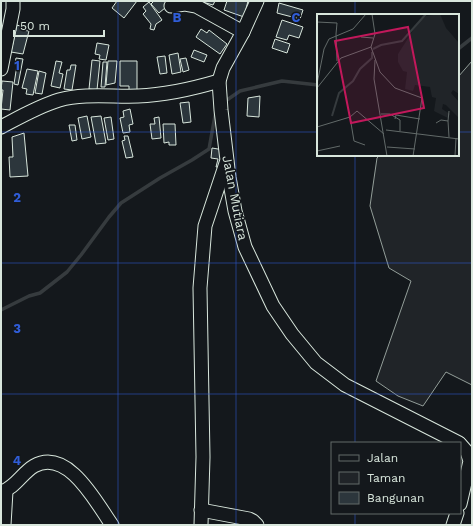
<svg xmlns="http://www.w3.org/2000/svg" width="473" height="526" font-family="'Work Sans',sans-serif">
<rect width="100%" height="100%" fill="#14181c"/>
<!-- green -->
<polygon fill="#202428" stroke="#939e99" points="472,61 472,385 446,372 423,406 398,396 376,381 411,281 389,268 370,206 377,158 380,155 458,155 458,77"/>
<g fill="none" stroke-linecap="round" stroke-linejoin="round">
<!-- stream -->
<g stroke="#363b3e" stroke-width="3.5">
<polyline points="458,49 472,38"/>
<polyline points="224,102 240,91 282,81 318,85"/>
<polyline points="1,310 29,296 40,293 67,272 81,255 109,217 121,203 160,178 192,160 209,149 216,110"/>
</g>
</g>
<!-- building -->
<g fill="#2c363c" stroke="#d8e6dc">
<polygon points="117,1 137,1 124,18 112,8"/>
<polygon points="154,1 171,1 172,2 159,13 151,4"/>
<polygon points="199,1 215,1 213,5"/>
<polygon points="227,1 248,1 244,17 224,10"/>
<polygon points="149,2 162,20 156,24 154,30 150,29 151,24 143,14 146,11 143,7"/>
<polygon points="279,3 303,10 300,19 277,13"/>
<polygon points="282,20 303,27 299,38 289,35 287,40 276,37"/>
<polygon points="17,25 23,27 22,30 29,31 23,54 11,52"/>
<polygon points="201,29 207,33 209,30 227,44 220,54 196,37"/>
<polygon points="275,39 290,44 287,53 272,48"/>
<polygon points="97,43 109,45 106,60 99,59 100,55 95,54"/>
<polygon points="194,50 207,55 204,62 191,57"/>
<polygon points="178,53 181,72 172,74 169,55"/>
<polygon points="165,56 167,73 160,74 157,57"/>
<polygon points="16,58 23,59 18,85 14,84 17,65 15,64"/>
<polygon points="186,58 189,70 183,72 180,59"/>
<polygon points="92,60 100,61 97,90 89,89"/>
<polygon points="56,61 62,62 59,73 63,74 60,88 51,86"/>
<polygon points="108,61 117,61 115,83 106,85"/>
<polygon points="120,61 137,61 137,92 129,92 129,86 120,86"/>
<polygon points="103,62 107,62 105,87 101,87"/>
<polygon points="71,65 76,65 72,90 64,89 67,70 70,70"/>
<polygon points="27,69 38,71 33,95 26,94 27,89 22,88"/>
<polygon points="39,71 46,73 42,94 35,93"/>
<polygon points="2,81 13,82 10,110 1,109 3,90 1,90"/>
<polygon points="260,96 259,117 247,116 248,98"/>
<polygon points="189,102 191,122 183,123 180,103"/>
<polygon points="130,109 133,124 129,125 130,132 123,133 120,118 124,117 123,111"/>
<polygon points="87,116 91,137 82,139 78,118"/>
<polygon points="101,116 106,143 96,144 91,117"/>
<polygon points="111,117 114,139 108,140 104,118"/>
<polygon points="159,117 161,138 152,139 150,124 155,124 154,118"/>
<polygon points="163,124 175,124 176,145 169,145 169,142 164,143"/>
<polygon points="69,125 75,125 77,140 72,141"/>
<polygon points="24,133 28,176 10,177 9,157 13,157 12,137"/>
<polygon points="124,136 128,136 133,157 126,158 122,141 125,140"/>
<polygon points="212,148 224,150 221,167 216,167 218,159 211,158"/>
</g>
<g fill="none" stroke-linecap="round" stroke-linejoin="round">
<defs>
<g id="minor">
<polyline points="257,1 243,32 223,68 219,81 221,110 229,177 235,211 245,247 273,306 292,334 316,363 345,385 459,443"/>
<polyline points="171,6 185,4 196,6 243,32"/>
<polyline points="1,69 13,9 13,1"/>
<path d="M1,127C20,117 39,106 59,100C84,93 113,97 138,96C166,95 192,89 219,81"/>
<polyline points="460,444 467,452 470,461 460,504"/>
<path d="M1,492C15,488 22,473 34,466C68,447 97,504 112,525"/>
<polyline points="201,510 249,519 253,521 257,525"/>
<polyline points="4,525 6,491"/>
<polyline points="201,525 203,457 200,288 205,226 226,163"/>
<polyline points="453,525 457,513"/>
</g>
</defs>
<!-- minor casing -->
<use href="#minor" stroke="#d8e6dc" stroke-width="15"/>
<!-- minor -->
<use href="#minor" stroke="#14181c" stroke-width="13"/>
</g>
<!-- grid -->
<path fill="none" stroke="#305dd8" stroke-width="1" stroke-opacity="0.55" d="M118,1V525M236,1V525M355,1V15M1,132H318M458,132H472M355,155V443M1,263H472M1,394H472M355,513V525"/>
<g text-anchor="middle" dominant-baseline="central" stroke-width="3" stroke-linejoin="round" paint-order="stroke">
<!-- street labels -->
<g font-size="13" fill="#d8e6dc" stroke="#14181c">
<text transform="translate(235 198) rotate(79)">Jalan Mutiara</text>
</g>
</g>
<!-- overview -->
<g transform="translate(317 14)">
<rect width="142" height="142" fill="#14181c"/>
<path d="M123,0L129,14L142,29V80L136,76L134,79L142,88V104L129,91L126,90L125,95L133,100L131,104L117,97L119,84L115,83L113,73L98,71L96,77L88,75L90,58L86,57L81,48V40L102,7L109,2Z" fill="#202428"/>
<path fill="none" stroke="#363b3e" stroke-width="2" d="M56,35L64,31L85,27L109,0M15,102L22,79L36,67L43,55L55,44V38"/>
<path fill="none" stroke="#626a69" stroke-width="1" d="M55,0L58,20L54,33L63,58L78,74L105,84L96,142M0,8L20,9L19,20M19,20L20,47M44,23L56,24M58,46L57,65L70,142M0,70L7,35L12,25L36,15L49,0M0,74L24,44L54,33M64,100H73L83,106V117M33,103L37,127L48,131M78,105L79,101L103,105M131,107L132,123M119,109L124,106L131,107L132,97M0,113L33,103L40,97L67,120M69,116L142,125M70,133L98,135M0,137L23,132M138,142L139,124"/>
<path fill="#c2185b" fill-opacity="0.15" stroke="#c2185b" stroke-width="2" d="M91,13L107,94L34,109L18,27Z"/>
<rect width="142" height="142" fill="none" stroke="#d8e6dc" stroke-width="2"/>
</g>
<g font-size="13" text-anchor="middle" font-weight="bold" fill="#305dd8" stroke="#14181c" stroke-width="3" stroke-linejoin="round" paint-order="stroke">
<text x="177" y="22">B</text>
<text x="296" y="22">C</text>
<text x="17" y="70">1</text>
<text x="17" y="202">2</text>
<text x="17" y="333">3</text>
<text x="17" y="465">4</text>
</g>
<!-- border -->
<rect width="473" height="526" fill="none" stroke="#d8e6dc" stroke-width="4"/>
<!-- legend -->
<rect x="331" y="442" width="130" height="72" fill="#14181c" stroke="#626a69"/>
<rect x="339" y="455" width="20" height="6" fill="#14181c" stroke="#626a69"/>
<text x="367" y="462" font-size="12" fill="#d8e6dc">Jalan</text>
<rect x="339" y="472" width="20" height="12" fill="#202428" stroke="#626a69"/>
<text x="367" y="482" font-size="12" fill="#d8e6dc">Taman</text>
<rect x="339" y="492" width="20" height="12" fill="#2c363c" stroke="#626a69"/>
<text x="367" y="502" font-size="12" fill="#d8e6dc">Bangunan</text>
<!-- scale -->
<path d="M14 30v6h90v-6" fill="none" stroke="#d8e6dc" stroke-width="2"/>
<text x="20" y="30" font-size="12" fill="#d8e6dc" stroke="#14181c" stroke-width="3" paint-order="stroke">50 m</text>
</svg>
